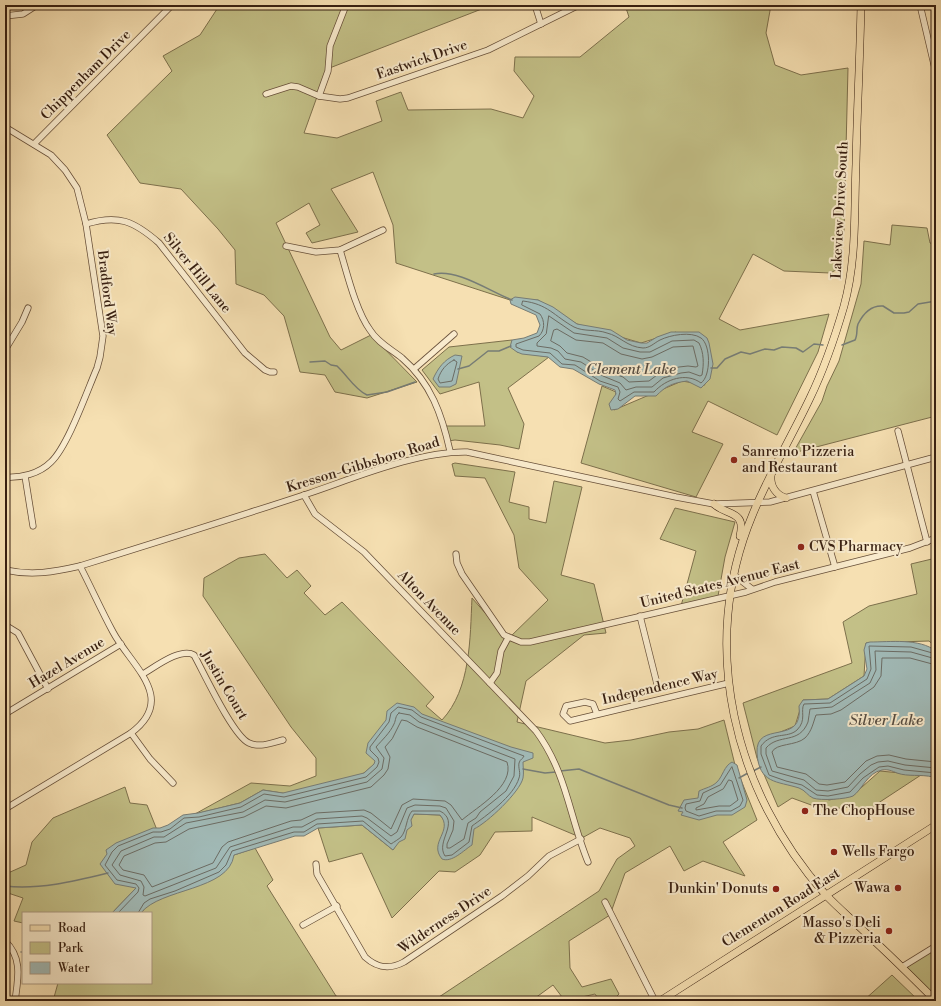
<svg xmlns="http://www.w3.org/2000/svg" width="941" height="1006" font-family="'Libre Bodoni',serif">
<rect width="100%" height="100%" fill="#f6e0b2"/>
<filter id="stains"><feTurbulence type="fractalNoise" baseFrequency=".005" numOctaves="4"/><feColorMatrix values="0 0 0 0 .2 0 0 0 0 .09 0 0 0 0 .02 0 0 0 .5 -.17"/></filter>
<radialGradient id="worn" r=".72"><stop offset=".6" stop-color="#630" stop-opacity="0"/><stop offset="1" stop-color="#630" stop-opacity=".3"/></radialGradient>
<!-- green -->
<g fill="#c3c087" stroke="#7d704c">
<polygon points="232,5 492,5 327,69 304,133 337,138 382,121 376,101 401,92 408,110 491,109 523,118 534,96 514,71 515,57 580,57 629,17 625,5 771,5 766,33 775,65 801,75 848,68 844,230 838,269 830,273 784,271 753,254 719,319 740,330 829,314 818,352 777,435 708,401 692,432 723,444 696,497 581,463 602,386 616,392 614,410 682,381 705,385 676,332 641,343 577,324 538,300 510,300 396,263 393,225 373,172 331,189 358,232 312,243 306,233 320,225 309,203 276,223 330,337 341,350 371,335 417,382 367,398 335,392 325,375 300,372 284,316 264,295 236,284 235,250 218,229 181,189 140,183 107,135 172,71 163,56 200,35 217,9"/>
<polygon points="892,225 927,228 930,243 936,245 936,416 793,453 822,401 827,386 839,361 861,284 864,241 890,245"/>
<polygon points="512,340 517,352 549,357 508,388 524,424 519,449 500,445 455,440 448,441 445,426 485,426 479,382 440,394 422,370 449,347"/>
<path d="M455,463L515,472L509,502L529,507V519L546,523L554,481L582,487L561,575L594,584L606,633L584,635L526,681L517,722L605,743L631,740L669,732L698,729L724,720L735,765L757,820L723,842L745,876L703,861L684,871L670,846L625,873L610,915L569,941L570,968L582,987L611,979L619,994L612,1001H600L595,994L565,1001L553,985L531,1001H501L498,998L490,1001H433L599,891L617,859L635,846L630,838L600,828L582,838L532,817V831L495,832L480,855L455,872L439,871L392,918L362,853L329,862L318,828L362,825L393,850L414,814L440,815L446,823L474,829L377,762L359,777L288,794L263,790L240,803L195,814L251,783L290,786L316,776V758L291,727L203,596L204,578L239,558L265,554L287,578L297,570L311,586L304,593L325,615L342,602L434,697L426,706L442,720C471,689 470,638 472,598L508,639L548,600L519,568L514,535L485,478L455,476L452,464Z"/>
<polygon points="675,508 735,522 725,557 718,596 681,606 696,551 660,539"/>
<polygon points="936,558 936,647 929,641 866,643 864,676 828,699 803,700 795,726 761,740 762,770 757,758 743,703 852,663 843,622 869,606 917,594 911,564"/>
<polygon points="880,771 921,775 857,817 848,807 825,810 792,798 778,807 763,772 829,800 853,795"/>
<polygon points="125,787 130,803 147,805 157,830 136,888 112,913 23,913 23,923 14,921 23,898 5,892 5,868 8,873 26,865 32,842 53,818"/>
<polygon points="255,848 273,880 267,886 336,996 347,1001 340,1001 336,996 328,1001 53,1001 58,983 151,983 151,913 141,913 149,902 234,855"/>
<polygon points="936,950 936,1001 902,967"/>
<polygon points="892,975 919,1001 863,1001"/>
</g>
<!-- water -->
<g fill="#a1bab7" stroke="#777c75">
<path d="M515,297L538,300L553,307L577,324L611,330L627,340L641,343H647L657,337L671,332H699L707,338L709,343L713,364L710,379L701,388L687,381C672,383 666,386 656,396H635L618,409L611,410L609,404L616,394L615,390L599,384L573,369L560,367L548,357L522,354L517,352L510,347L512,340L524,338L537,333L540,325L536,315L511,304L510,300Z"/>
<path d="M455,355L462,356L456,384L450,387H439L433,379C438,368 444,360 455,355Z"/>
<path d="M870,642C890,642 919,638 936,651V775L933,777C921,774 908,777 897,773C892,771 888,769 882,770C867,773 862,790 853,796C847,799 820,801 813,798C808,796 805,790 799,788C777,781 759,784 757,753C755,719 804,747 799,706L803,700L828,699L864,676L867,669L864,650L866,643Z"/>
<path d="M397,703L414,707L422,714L511,747L533,753V758L523,762C523,767 524,773 523,778C520,792 487,823 474,829L472,845C464,850 452,863 442,859C428,842 454,831 440,815L414,814L411,820L412,826L407,830L405,839L399,842L393,850L362,825L318,828L304,836H295L234,855C229,891 160,888 141,913H112L136,888L115,884L100,864L107,854L106,850L116,843L153,828H160L168,825L183,815L198,813L240,803L263,790L283,793L364,773L374,764L375,761L366,753L368,743L386,720L387,711Z"/>
<path d="M732,762L737,765L747,800L745,807L732,815H717L699,820L681,815L683,812L678,811L684,800L698,798L699,791C705,788 712,787 717,782C723,776 724,766 732,762Z"/>
</g>
<g fill="none" stroke-linecap="round" stroke-linejoin="round">
<!-- shore -->
<g stroke="#6c6c64" stroke-width="1">
<path d="M523,301C548,304 554,316 574,327C584,332 596,329 607,333C620,336 627,347 643,348C650,348 654,343 660,340C670,335 691,331 701,338C711,345 711,376 701,383C686,372 666,379 654,392H634L620,401L618,399L620,392L618,387L600,381L575,365L562,364L550,353L523,350L516,347V344L539,336C545,330 545,321 540,314L522,305Z"/>
<path d="M549,316L574,333L607,338L623,348L640,352H650L672,341L694,340L699,343C704,353 704,364 702,375L700,376L689,372L681,373L663,378L652,387H636L626,390L620,383L603,376L581,362L565,359L558,351L551,348L537,346V343L546,334Z"/>
<polygon points="554,330 557,329 576,340 603,343 621,354 642,359 652,357 673,347 693,346 698,366 696,367 688,366 679,367 661,372 649,381 629,382 623,377 606,371 583,357 567,353 560,346 551,341"/>
<path d="M454,360L457,362L452,381L440,383L438,379C441,370 446,364 454,360Z"/>
<path d="M936,654L911,647L869,646L871,669L867,679L830,703L804,704C800,711 807,720 797,730C787,739 772,731 761,746V754L769,775L786,781L802,785L817,795L828,796L850,792L863,778L879,767L888,766L904,770L936,773"/>
<path d="M936,659L911,652L875,651L876,670L870,683L832,707L810,709C809,713 809,718 808,722C799,745 779,733 766,748V754L772,771L804,780L816,790L828,791L848,787L860,774L871,765L878,762L888,761L905,765L936,768"/>
<path d="M936,665L910,658H882L881,676L874,687L841,710L831,714L816,715C813,723 812,731 805,738C796,746 776,743 772,752L777,767L806,774L819,784L827,785L845,782L866,761L877,756L889,755L906,759L936,762"/>
<path d="M399,713L410,715L419,722L515,759L514,776L506,791L480,812L476,818L468,823L464,839L450,848H447V844L453,830L454,821L446,808L440,806L415,805L407,808L397,832L391,836L367,818L362,816L317,819L302,827H293L230,847L216,868L145,896L143,895L144,887L141,881L120,875L112,865L121,851L154,837H164L186,823L243,812L265,800L285,802L367,782L382,769L384,758L376,747C382,740 390,733 394,724C396,720 395,716 399,713Z"/>
<path d="M402,720L407,721L417,727L507,762C515,786 477,807 462,820L451,805L445,801L413,799L402,805L391,829L371,813L364,810L316,813L301,820L291,821L228,842L222,847L213,863L152,887L144,875L123,870L119,865L124,856L155,843L166,842L189,829L244,817L266,806L286,808L371,787L384,775L388,769L390,757L385,747L392,739Z"/>
<polygon points="732,767 743,800 740,806 731,811 716,811 699,816 686,811 685,808 686,804 700,801 703,793 720,785"/>
<polygon points="729,780 732,781 738,800 730,806 719,806 696,810 696,808 704,804 708,797 723,789"/>
<path d="M118,913L138,892L139,888L136,884L117,880L105,865L112,852L118,846L153,832H161L170,829L184,818L199,817L241,807L264,794L284,797L366,777L377,767L379,762L378,758L370,750V747L389,722L391,713L398,707L412,710L421,717L524,756C523,759 520,759 519,763C518,768 521,773 519,778C514,796 486,816 472,826L469,842L452,855L445,856C435,841 461,822 440,811H412C406,818 407,830 401,837C399,839 394,842 391,844L363,821L317,824L304,832H294L232,851L226,865L219,872L175,891L150,899L144,903L138,913"/>
</g>
<!-- stream -->
<g stroke="#777c75" stroke-width="1.5">
<path d="M434,274C458,269 489,291 512,300"/>
<path d="M842,345L855,340C858,335 856,329 858,324C863,314 871,305 883,306L894,313H904L909,312L918,304L936,301"/>
<path d="M310,362L325,361L331,365L337,366C347,375 355,390 367,395L387,392L415,382"/>
<polyline points="711,368 717,368 725,359 741,352 750,354 765,349 774,350 782,347 796,348 803,352 814,344 823,345"/>
<polyline points="458,369 469,366 488,351 499,351 511,346"/>
<polyline points="523,769 545,773 556,772"/>
<polyline points="560,771 579,769 669,805 682,808"/>
<polyline points="753,771 761,767"/>
<polyline points="739,778 748,773"/>
<path d="M5,886C39,890 75,881 108,873"/>
<polyline points="21,952 23,952"/>
</g>
<defs>
<g id="minor">
<polyline points="535,5 541,24"/>
<polyline points="920,5 936,73"/>
<polyline points="5,16 23,14 37,5"/>
<polyline points="266,94 291,86 298,87 319,96 340,99 348,98 488,50 579,5"/>
<polyline points="319,96 328,71 330,46 346,5"/>
<path d="M5,127L51,155L65,170L77,188L86,224L103,336L100,357L97,368C87,391 68,446 51,462C39,474 21,478 5,477"/>
<polyline points="34,144 172,5"/>
<path d="M86,224C118,214 134,221 159,243L245,353L265,370L270,372H274"/>
<polyline points="286,246 316,252 340,250 383,230"/>
<path d="M340,250C347,273 356,311 370,330C378,343 391,349 402,358C431,383 442,415 450,451"/>
<polyline points="5,350 22,322 28,308"/>
<polyline points="414,369 454,334"/>
<polyline points="898,431 927,542"/>
<polyline points="25,476 33,526"/>
<polyline points="813,491 835,567"/>
<path d="M304,495L315,514L364,552L536,731C567,773 569,816 588,862"/>
<polyline points="456,554 457,563 462,574 504,635 521,642 530,642 746,592 775,582 910,548 936,538"/>
<path d="M5,570C32,576 54,572 80,566C157,542 234,518 310,493C357,477 419,451 467,452L676,497L714,504L770,502L936,457"/>
<polyline points="734,575 752,589"/>
<polyline points="640,616 657,684"/>
<polyline points="5,625 18,633 48,689"/>
<path d="M143,674C155,667 181,647 194,655C204,673 233,736 249,743C260,748 272,743 283,740"/>
<polyline points="490,683 497,673 501,651 508,638"/>
<polyline points="5,714 121,644"/>
<polyline points="597,714 593,704 585,702 566,706 563,714 570,721 729,683"/>
<polyline points="131,733 150,759 173,783"/>
<path d="M5,809L131,733C178,698 131,666 113,632C101,610 91,587 80,566"/>
<path d="M316,864L317,874L365,957C377,968 389,970 404,962L502,896L528,876L549,856L581,839"/>
<polyline points="605,902 655,1001"/>
<polyline points="303,925 337,906"/>
<path d="M5,941C23,958 18,979 15,1001"/>
<polyline points="902,967 936,946"/>
</g>
<g id="major">
<path d="M861,5C860,58 857,111 856,164C854,211 857,259 844,306C835,337 824,369 810,398C791,438 768,476 752,516C698,646 734,792 825,894C839,909 855,922 869,936C892,957 914,979 936,1001"/>
<path d="M771,476C770,486 776,495 786,498"/>
<path d="M714,504C727,516 746,510 740,536"/>
<polyline points="660,1001 936,825"/>
</g>
</defs>
<!-- minor casing -->
<use href="#minor" stroke="#674f39" stroke-width="7"/>
<!-- major casing -->
<use href="#major" stroke="#371f11" stroke-width="8"/>
<!-- minor -->
<use href="#minor" stroke="#f9ebcd" stroke-width="5.5"/>
<!-- major -->
<use href="#major" stroke="#f6e0b2" stroke-width="7"/>
</g>
<!-- markers -->
<g fill="#8f2418" stroke="#f9ebcd" stroke-width="1.5">
<circle cx="734" cy="460" r="4"/>
<circle cx="801" cy="547" r="4"/>
<circle cx="805" cy="811" r="4"/>
<circle cx="834" cy="852" r="4"/>
<circle cx="898" cy="888" r="4"/>
<circle cx="776" cy="889" r="4"/>
<circle cx="889" cy="931" r="4"/>
</g>
<g text-anchor="middle" dominant-baseline="central" stroke-width="4" stroke-linejoin="round" paint-order="stroke">
<!-- street labels -->
<g font-size="14" fill="#371f11" stroke="#f9ebcd">
<text transform="translate(422 60) rotate(-19)">Eastwick Drive</text>
<text transform="translate(86 75) rotate(-45)">Chippenham Drive</text>
<text transform="translate(840 210) rotate(-87)">Lakeview Drive South</text>
<text transform="translate(197 273) rotate(51)">Silver Hill Lane</text>
<text transform="translate(107 293) rotate(83)">Bradford Way</text>
<text transform="translate(363 465) rotate(-17)">Kresson-Gibbsboro Road</text>
<text transform="translate(720 584) rotate(-14)">United States Avenue East</text>
<text transform="translate(429 603) rotate(46)">Alton Avenue</text>
<text transform="translate(67 663) rotate(-31)">Hazel Avenue</text>
<text transform="translate(224 685) rotate(59)">Justin Court</text>
<text transform="translate(660 687) rotate(-13)">Independence Way</text>
<text transform="translate(781 908) rotate(-32)">Clementon Road East</text>
<text transform="translate(445 920) rotate(-34)">Wilderness Drive</text>
</g>
<!-- poi labels -->
<g font-size="14" fill="#371f11" stroke="#f9ebcd" text-anchor="start">
<text x="742" y="452">Sanremo Pizzeria<tspan x="742" dy="16">and Restaurant</tspan></text>
<text x="809" y="547">CVS Pharmacy</text>
<text x="813" y="811">The ChopHouse</text>
<text x="842" y="852">Wells Fargo</text>
<text x="890" y="888" text-anchor="end">Wawa</text>
<text x="768" y="889" text-anchor="end">Dunkin' Donuts</text>
<text x="881" y="923" text-anchor="end">Masso's Deli<tspan x="881" dy="16">&amp; Pizzeria</tspan></text>
</g>
<!-- water labels -->
<g font-size="15" font-style="italic" fill="#574e43" stroke="#f9ebcd">
<text x="631" y="369">Clement Lake</text>
<text x="886" y="720">Silver Lake</text>
</g>
</g>
<!-- margin -->
<rect width="941" height="1006" fill="none" stroke="#f6e0b2" stroke-width="20"/>
<rect x="6" y="6" width="929" height="994" fill="none" stroke="#371f11" stroke-width="2"/>
<rect x="10" y="10" width="921" height="986" fill="none" stroke="#371f11"/>
<!-- legend -->
<rect x="22" y="912" width="130" height="72" fill="#f9ebcd" stroke="#ab9982"/>
<rect x="30" y="925" width="20" height="6" fill="#f6e0b2" stroke="#ab9982"/>
<text x="58" y="932" font-size="12" fill="#371f11">Road</text>
<rect x="30" y="942" width="20" height="12" fill="#c3c087" stroke="#ab9982"/>
<text x="58" y="952" font-size="12" fill="#371f11">Park</text>
<rect x="30" y="962" width="20" height="12" fill="#a1bab7" stroke="#ab9982"/>
<text x="58" y="972" font-size="12" fill="#371f11">Water</text>
<rect width="100%" height="100%" filter="url(#stains)"/>
<rect width="100%" height="100%" fill="url(#worn)"/>
</svg>
